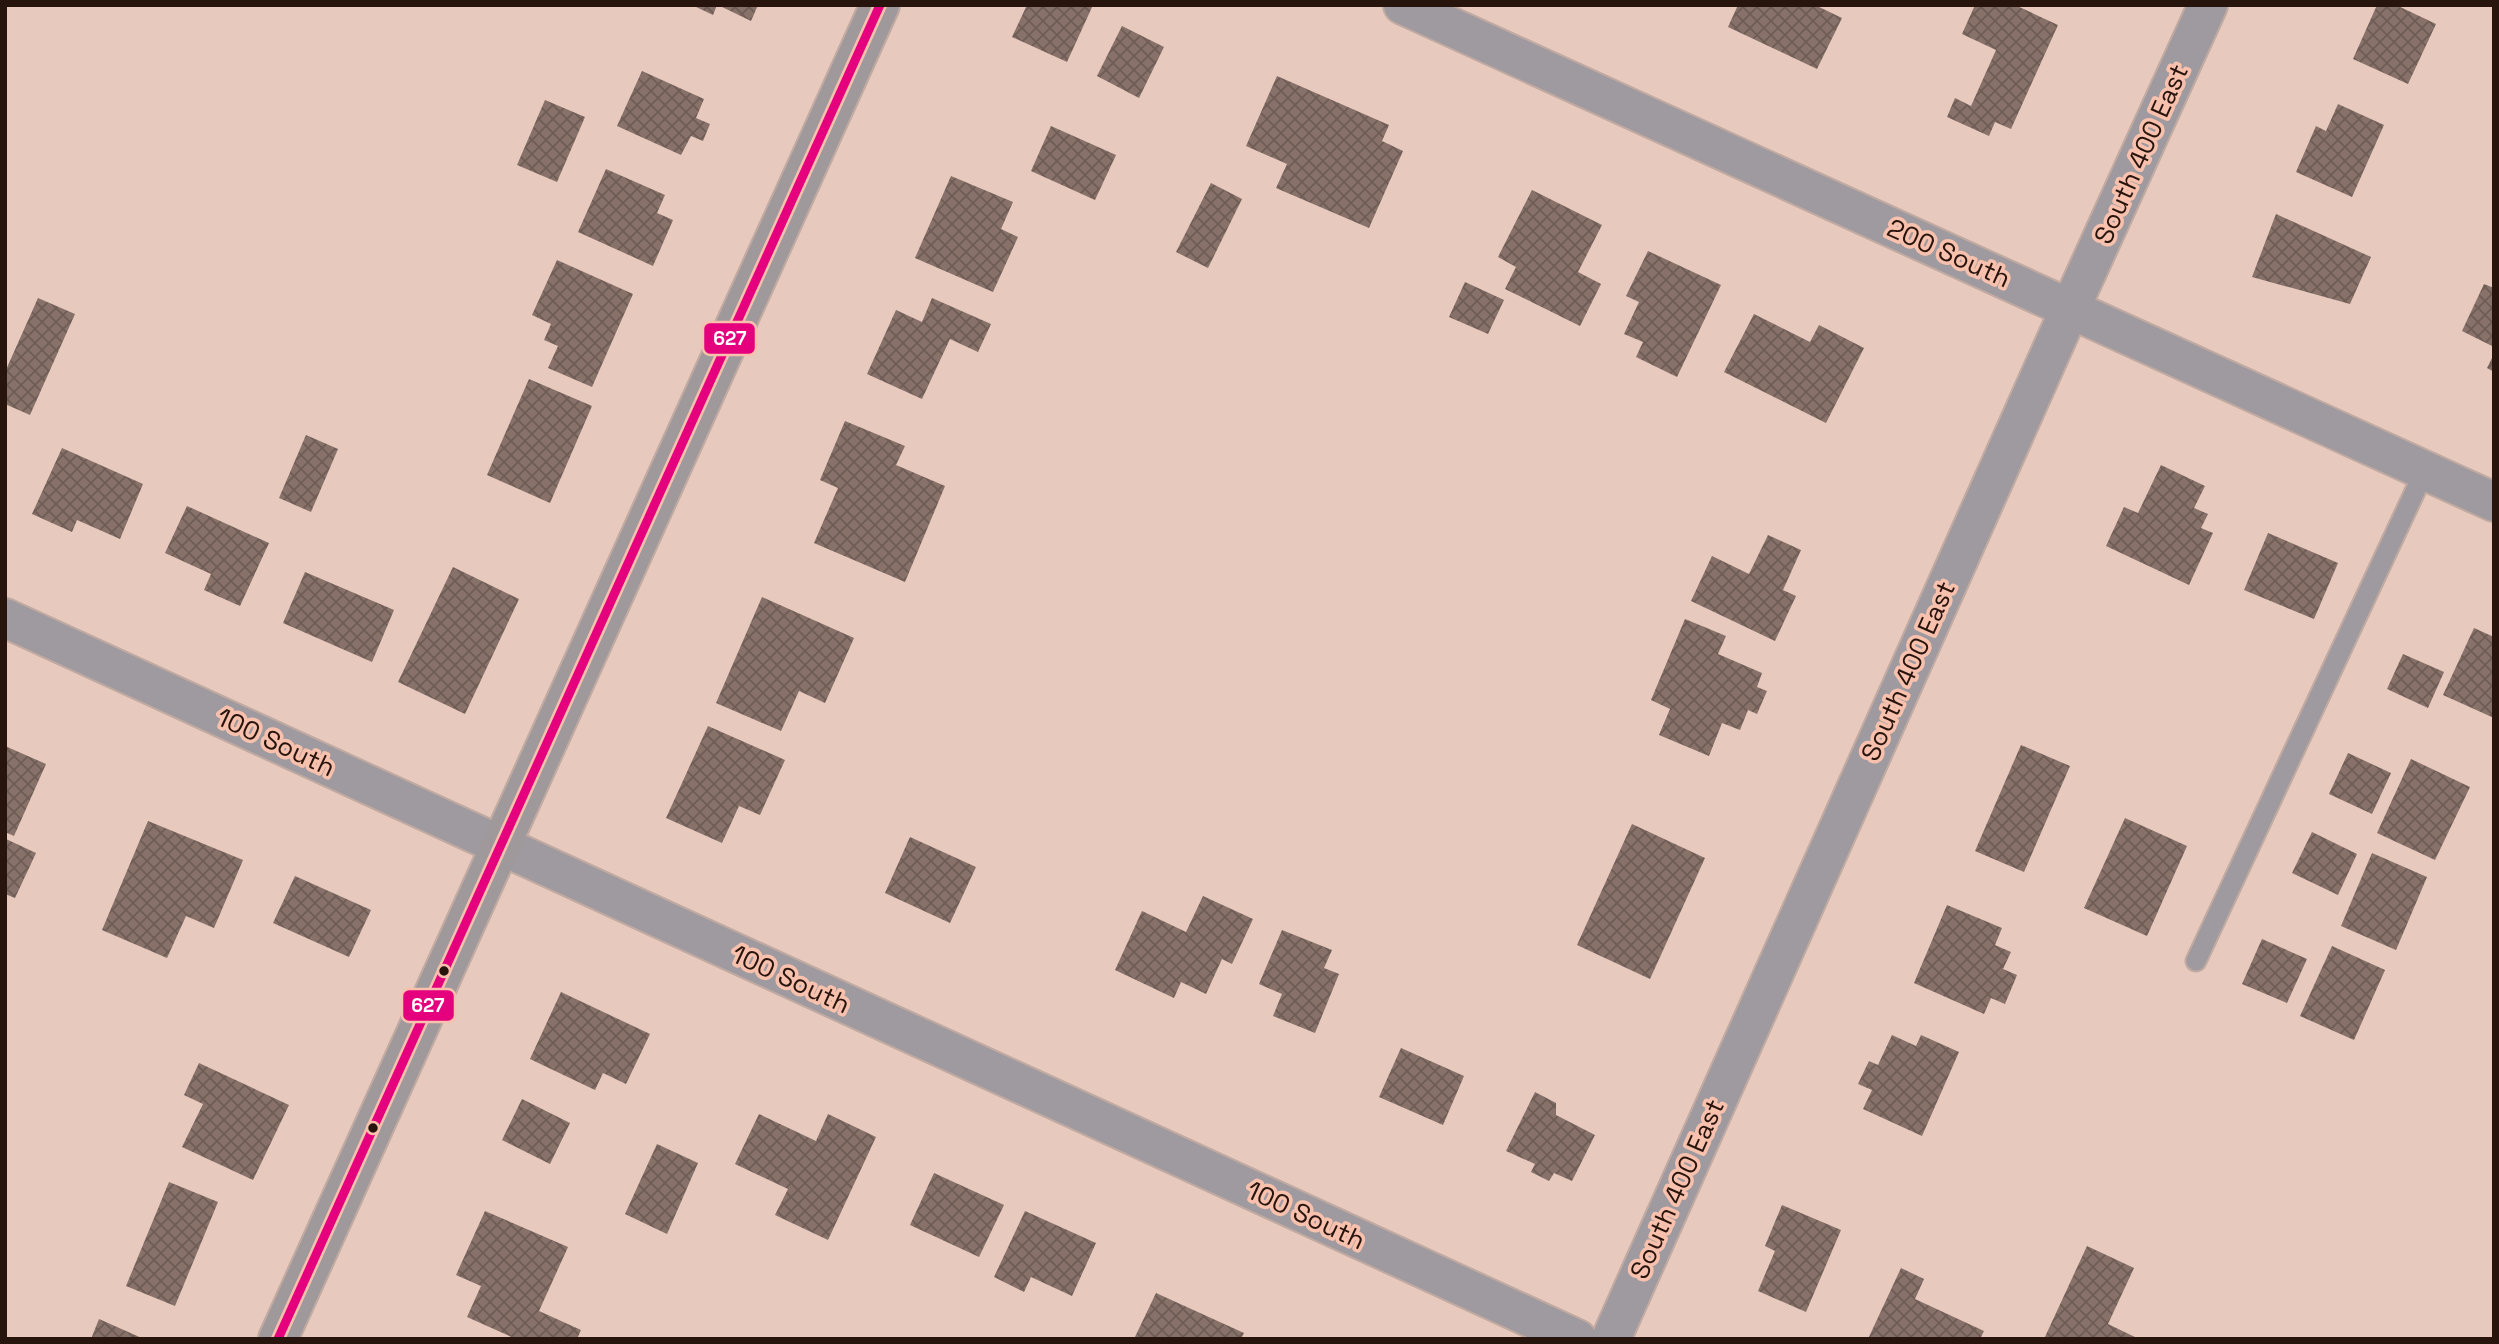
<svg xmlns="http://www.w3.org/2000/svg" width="2499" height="1344" font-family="'Space Grotesk',sans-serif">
<defs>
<pattern id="building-cross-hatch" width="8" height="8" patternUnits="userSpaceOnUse" patternTransform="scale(1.75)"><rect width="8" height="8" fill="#877169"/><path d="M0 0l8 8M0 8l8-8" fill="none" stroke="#6e5c55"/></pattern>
</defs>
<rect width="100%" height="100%" fill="#e7c9be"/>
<!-- building -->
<g fill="url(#building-cross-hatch)">
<polygon points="692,5 717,5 713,15"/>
<polygon points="718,5 758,5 751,21"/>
<polygon points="1027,5 1093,5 1067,62 1012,37"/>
<polygon points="1738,5 1815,5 1842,18 1817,69 1728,27"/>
<polygon points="1975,5 2015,5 2058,25 2011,129 1995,122 1989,136 1947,117 1955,98 1971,106 1996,50 1962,34"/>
<polygon points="2377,5 2396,5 2436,24 2408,84 2353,59"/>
<polygon points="1122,26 1164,47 1139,98 1097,76"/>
<polygon points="642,71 704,99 696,118 710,124 703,141 691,136 681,155 617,126"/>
<polygon points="1277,76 1389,125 1382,141 1403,151 1369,228 1276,188 1287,164 1246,146"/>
<polygon points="545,100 585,117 557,182 517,165"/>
<polygon points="2338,104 2384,125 2352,197 2296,172 2316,126 2326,131"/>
<polygon points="1051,126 1116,155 1095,200 1031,171"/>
<polygon points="606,169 665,195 657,213 673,220 653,266 578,232"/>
<polygon points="951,176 1013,202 1001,229 1018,237 993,292 915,258"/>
<polygon points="1211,183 1242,199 1208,268 1176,252"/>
<polygon points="1532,190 1602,225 1578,272 1601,284 1580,326 1505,289 1516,267 1498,257"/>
<polygon points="2276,214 2371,257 2350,304 2252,277"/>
<polygon points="1648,251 1721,285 1677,377 1636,357 1643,342 1624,334 1639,302 1626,296"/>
<polygon points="557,260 633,294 592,387 548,368 558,346 544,340 551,324 532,315"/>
<polygon points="1465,282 1504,300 1488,334 1449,317"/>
<polygon points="2484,284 2494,288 2494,347 2462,331"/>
<polygon points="38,298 75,314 30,415 5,404 5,372"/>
<polygon points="932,298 991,324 978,352 950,339 922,399 867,374 896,310 922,322"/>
<polygon points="1754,314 1810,342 1819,325 1864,348 1826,423 1724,372"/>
<polygon points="2494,354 2494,372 2487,368"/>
<polygon points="529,379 592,406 550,503 487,475"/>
<polygon points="845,421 905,446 896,465 945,486 905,582 814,543 838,488 820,480"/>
<polygon points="306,435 338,449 311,512 279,498"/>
<polygon points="62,448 143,484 120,539 77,520 72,532 32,514"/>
<polygon points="2161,465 2205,486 2194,508 2208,514 2201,528 2213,533 2189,585 2106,546 2124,507 2138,513"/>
<polygon points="187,506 269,543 240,606 204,590 211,574 165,553"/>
<polygon points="2268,533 2338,563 2314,619 2244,590"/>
<polygon points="1768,535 1801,550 1783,590 1796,596 1775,641 1691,601 1712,556 1749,574"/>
<polygon points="453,567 519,599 465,714 398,682"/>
<polygon points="305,572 394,610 372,662 283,623"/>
<polygon points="762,597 854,638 825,703 799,691 781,731 716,703"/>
<polygon points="1685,619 1726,636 1718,654 1762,673 1757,687 1767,691 1757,714 1748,710 1740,730 1722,723 1709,756 1659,735 1670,709 1651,700"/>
<polygon points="2474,628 2494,637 2494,718 2443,695"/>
<polygon points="2403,654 2444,672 2428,708 2387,689"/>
<polygon points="708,726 785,760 760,815 739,806 722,843 666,818"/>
<polygon points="2021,745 2070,766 2024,872 1975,851"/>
<polygon points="5,746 46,764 14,836 5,832"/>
<polygon points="2348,753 2391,773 2372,814 2329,794"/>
<polygon points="2411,759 2470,787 2435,860 2377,833"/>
<polygon points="2125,818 2187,846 2147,936 2084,908"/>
<polygon points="148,821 243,860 214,928 186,916 167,958 102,930"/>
<polygon points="1632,824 1705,858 1650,979 1577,945"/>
<polygon points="2312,832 2357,854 2338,895 2292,873"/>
<polygon points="910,837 976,867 950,923 885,893"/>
<polygon points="6,839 36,853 15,898 5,894"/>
<polygon points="2372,853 2427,877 2396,950 2341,926"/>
<polygon points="295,876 371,910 349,957 273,923"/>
<polygon points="1203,896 1253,919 1232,964 1222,959 1206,994 1181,982 1174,998 1115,970 1142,911 1186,932"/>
<polygon points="1947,905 2002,928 1995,945 2011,952 2003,969 2017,975 2005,1004 1991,998 1984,1014 1914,983"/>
<polygon points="1282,930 1332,950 1324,968 1339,974 1315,1033 1273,1016 1282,994 1259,984"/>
<polygon points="2262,939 2307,959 2287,1003 2242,984"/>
<polygon points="2332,946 2385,970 2354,1040 2300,1016"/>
<polygon points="561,992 650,1034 626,1084 603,1073 595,1090 530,1059"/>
<polygon points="1892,1035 1916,1046 1921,1035 1959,1052 1922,1136 1863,1109 1872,1090 1858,1084 1869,1061 1878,1065"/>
<polygon points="1401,1048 1464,1076 1443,1125 1379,1097"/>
<polygon points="199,1063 289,1105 253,1180 182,1147 203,1104 184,1095"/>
<polygon points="1535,1092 1556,1103 1556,1115 1595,1135 1572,1181 1554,1173 1549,1181 1531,1172 1535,1164 1506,1151"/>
<polygon points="522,1099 570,1123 550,1164 502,1140"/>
<polygon points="759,1114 816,1141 828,1114 876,1137 828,1240 775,1215 788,1189 735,1164"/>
<polygon points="657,1144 698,1163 667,1234 625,1214"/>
<polygon points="934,1173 1004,1205 979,1257 910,1225"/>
<polygon points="169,1182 218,1202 175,1306 126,1286"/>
<polygon points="1782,1205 1841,1230 1806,1312 1758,1291 1775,1251 1765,1246"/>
<polygon points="485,1211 568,1247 539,1311 581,1330 577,1339 516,1339 467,1317 481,1286 456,1275"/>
<polygon points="1025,1211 1096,1243 1072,1296 1031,1277 1024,1292 994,1277"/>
<polygon points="2087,1246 2134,1268 2108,1324 2139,1339 2044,1339"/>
<polygon points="1901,1268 1924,1279 1915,1299 1984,1331 1980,1339 1868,1339"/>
<polygon points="1156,1293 1244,1333 1241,1339 1134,1339"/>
<polygon points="99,1319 144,1339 91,1339"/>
</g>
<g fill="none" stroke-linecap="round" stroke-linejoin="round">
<defs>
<polyline id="lane" points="2196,961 2425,470"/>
<g id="street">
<polyline points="1403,5 2494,502"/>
<polyline points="5,618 1577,1339"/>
<polyline points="1611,1339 2070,309 2208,5"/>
</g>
<polyline id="secondary" points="278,1339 880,5"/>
</defs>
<!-- lane casing -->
<use href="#lane" stroke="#c1aaa1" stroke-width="23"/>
<!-- street casing -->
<use href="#street" stroke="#c1aaa1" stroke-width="42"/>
<!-- secondary casing -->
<use href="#secondary" stroke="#c1aaa1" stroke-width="42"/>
<!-- lane -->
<use href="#lane" stroke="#9e9a9f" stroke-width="19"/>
<!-- street -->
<use href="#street" stroke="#9e9a9f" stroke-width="38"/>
<!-- secondary -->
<use href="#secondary" stroke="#a0999c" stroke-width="38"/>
<defs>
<polyline id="bus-1" points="278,1339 880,5"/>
</defs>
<!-- bus-1 casing -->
<use href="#bus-1" stroke="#f8c1ad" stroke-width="14"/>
<!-- bus-1 -->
<use href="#bus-1" stroke="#e5007d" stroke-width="9"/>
</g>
<!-- markers -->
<g fill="#27140d" stroke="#f8c1ad" stroke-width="2.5">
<circle cx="444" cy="971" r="6"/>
<circle cx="373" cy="1128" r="6"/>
</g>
<g text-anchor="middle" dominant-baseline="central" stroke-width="7" stroke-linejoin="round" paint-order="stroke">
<!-- street labels -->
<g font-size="26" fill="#27140d" stroke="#f8c1ad">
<text transform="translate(2141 154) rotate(-66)">South 400 East</text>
<text transform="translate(1949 253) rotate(24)">200 South</text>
<text transform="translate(1908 671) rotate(-66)">South 400 East</text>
<text transform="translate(276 742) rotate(25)">100 South</text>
<text transform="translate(791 979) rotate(25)">100 South</text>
<text transform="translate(1677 1189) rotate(-66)">South 400 East</text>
<text transform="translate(1306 1215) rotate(25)">100 South</text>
</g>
</g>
<g stroke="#f8c1ad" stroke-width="2.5">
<rect x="703" y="322" width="53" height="33" rx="7" fill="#e5007d"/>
<rect x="402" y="989" width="53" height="33" rx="7" fill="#e5007d"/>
</g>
<g font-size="19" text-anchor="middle" font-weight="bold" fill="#fff">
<text x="730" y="345">627</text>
<text x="428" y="1012">627</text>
</g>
<!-- border -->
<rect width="2499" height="1344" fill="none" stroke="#27140d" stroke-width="14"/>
</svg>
